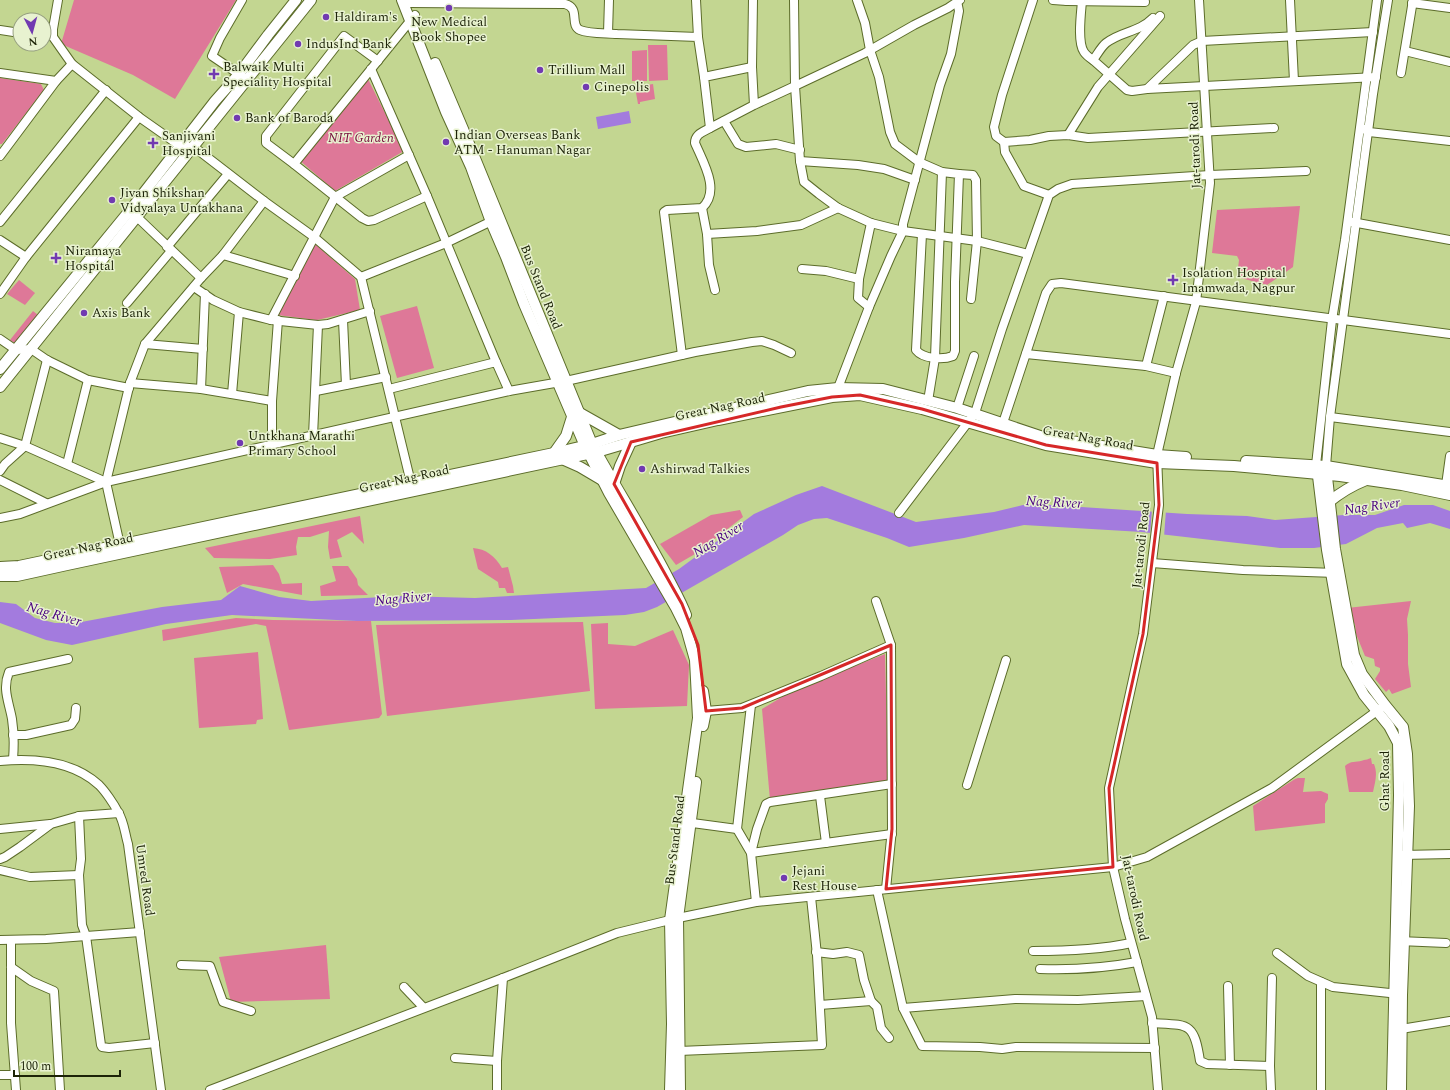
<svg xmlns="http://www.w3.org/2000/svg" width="1450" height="1090" font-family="Spectral,serif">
<rect width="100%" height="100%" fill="#c3d691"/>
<!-- green -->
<g fill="#de7898">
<polygon points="74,0 236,0 175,99 133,75 61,44"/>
<polygon points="648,45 667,45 668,80 649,81"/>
<polygon points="647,50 647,81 632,81 632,51"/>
<polygon points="0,78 41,84 44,90 2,144 0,144"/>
<polygon points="368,79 404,151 335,191 298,159"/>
<polygon points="653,84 655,99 640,102 640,104 638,104 635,87"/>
<polygon points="1300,206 1293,267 1267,285 1237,277 1239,260 1237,256 1212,253 1217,210"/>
<polygon points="315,244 355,279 360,310 317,320 277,315"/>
<polygon points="19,280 35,293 25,305 7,294"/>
<polygon points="417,306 434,368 397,378 380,316"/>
<polygon points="33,311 38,315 16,344 10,340"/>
<polygon points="740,510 743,517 695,554 676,565 660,544 711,515"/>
<polygon points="360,516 364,544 352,532 337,540 342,557 330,559 328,547 329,531 310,537 298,537 296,547 297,555 270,559 214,558 205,548"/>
<path d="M473,548C486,549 495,556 502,568L508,567L513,586L514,593H507L505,588H499L498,582L478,569Z"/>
<polygon points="273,565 279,574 282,584 302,583 302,595 243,584 227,593 219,567"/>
<polygon points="332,566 348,566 357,579 358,585 368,595 321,596 320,586 336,581"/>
<polygon points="1411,601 1407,619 1408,635 1408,664 1411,687 1392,694 1389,689 1386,692 1375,679 1380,671 1380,668 1375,666 1374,659 1365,656 1356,634 1355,624 1349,620 1347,608"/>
<polygon points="236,618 273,620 371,621 382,714 379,718 289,730 266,626 256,624 163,641 162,630"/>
<polygon points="583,622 590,691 387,716 376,625"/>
<polygon points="608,623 608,644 635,646 673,630 689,665 687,706 595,709 591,624"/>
<polygon points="258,652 263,719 257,720 256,724 199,728 194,658"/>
<polygon points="885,654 888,782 770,800 762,709 792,691"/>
<path d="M1371,758L1372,764H1374C1378,774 1375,782 1373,792H1349L1345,766C1351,760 1357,763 1364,760C1366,760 1368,759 1371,758Z"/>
<polygon points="1298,778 1305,778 1303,792 1321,791 1328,794 1328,799 1325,804 1325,823 1255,831 1253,806 1295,779"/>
<polygon points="326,945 330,999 231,1002 219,957"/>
</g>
<!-- water -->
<g fill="#a37bde">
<polygon points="629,111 631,123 598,129 596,117"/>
<polygon points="822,486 916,522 994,512 1023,505 1051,505 1187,514 1247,516 1275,520 1344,515 1375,515 1404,505 1433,505 1450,511 1450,529 1430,523 1407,528 1403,523 1377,528 1346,544 1314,548 1280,548 1142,532 1024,525 964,538 909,547 887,538 827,518 814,519 798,525 783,535 657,607 644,612 625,615 511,620 357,621 232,615 166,624 72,645 46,640 0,623 0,602 16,604 35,618 55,623 76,623 162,607 221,600 240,586 279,597 311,601 401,596 475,598 646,588 679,569 754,514 796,495"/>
</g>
<!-- pier -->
<polygon fill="#c3d691" points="1152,509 1166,510 1164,537 1150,535"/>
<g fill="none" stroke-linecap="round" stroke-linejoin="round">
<defs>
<g id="minor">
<polyline points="58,0 53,29 53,37 72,64 139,117 166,136 180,146 194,147 264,201 314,237 361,277 411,483"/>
<polyline points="242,0 220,38 212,56 243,77"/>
<polyline points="696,0 698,37"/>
<path d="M857,0L865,23L870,50L879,77L890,132L895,144L919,162L942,172L959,174L955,282V351L953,356C943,360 923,359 916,350L922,234"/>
<polyline points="960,0 948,8 914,25 865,53 795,86 800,161 804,182 819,194 838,208 871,223 903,231 977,241 1028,254"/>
<polyline points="1033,0 1002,95 994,127 996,136 1004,142 1030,140 1049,136 1068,135 1088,138 1274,128"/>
<polyline points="1053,0 1067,1"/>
<polyline points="1067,0 1067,1 1145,2"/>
<polyline points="1290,0 1294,81"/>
<path d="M1082,1C1081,14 1077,42 1084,52C1086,55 1090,58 1093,60"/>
<path d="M410,3L565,4C581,8 569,25 580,30C589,34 608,33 617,34C644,35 671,36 698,37L704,77"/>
<polyline points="1412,3 1450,8"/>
<polyline points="415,15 294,164 362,218 368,221 374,220 427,196"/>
<polyline points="0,30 20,33"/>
<polyline points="1373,32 1202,41 1193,45 1147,89 1376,77"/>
<polyline points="608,33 609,0"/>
<polyline points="1405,51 1450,62"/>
<polyline points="752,67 753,0"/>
<polyline points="371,69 427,196 496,362"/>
<polyline points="0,73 56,81 72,64"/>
<polyline points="1401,73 1413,0"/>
<path d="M1147,89L1132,91L1127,90L1093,60C1097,55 1101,47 1106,43C1121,31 1138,33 1153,18"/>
<polyline points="754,105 752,67 704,77 710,128 754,105 795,86 794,0"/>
<polyline points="724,121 738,144 746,147 776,144 800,150"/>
<polyline points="1364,129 1369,132 1450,141"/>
<polyline points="1068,135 1098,87 1160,16"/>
<polyline points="1004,142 1005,152 1024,186 1049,195"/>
<polyline points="0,156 56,81"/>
<polyline points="800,161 858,165 884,169 915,180"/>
<polyline points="294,164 266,143 266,136 344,36 378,61"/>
<polyline points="959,174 973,175 976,180 977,241 971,299"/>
<polyline points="702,208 707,234 709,265 715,290"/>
<polyline points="137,217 201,278"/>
<polyline points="0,222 106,90"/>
<polyline points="1352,222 1450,240"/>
<polyline points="707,234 757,231 801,225 838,208"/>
<polyline points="0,240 26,257"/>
<polyline points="167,247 228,174"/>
<polyline points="223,255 295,276"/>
<polyline points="802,269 826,271 859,279"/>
<polyline points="361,277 446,243 496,219"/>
<polyline points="194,287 213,300 239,312 271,320 318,325 328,324 370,311"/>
<polyline points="0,294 26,257 139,117"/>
<polyline points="127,303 171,251"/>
<polyline points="869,307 858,298 859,279 871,223"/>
<polyline points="271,320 335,197 409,155"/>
<polyline points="343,320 346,385"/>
<polyline points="0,339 16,350 31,349 47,360 88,380 129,388"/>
<polyline points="145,344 203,349"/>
<polyline points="1026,354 1146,366 1176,373"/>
<path d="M682,355L664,212L667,210L702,208C721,191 703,162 695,143C695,134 703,132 710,128"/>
<polyline points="1146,366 1164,296"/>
<polyline points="130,383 201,389 272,401"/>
<polyline points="838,388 869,307 891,256 903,231 903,224 940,85 951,54 959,11 957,1"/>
<polyline points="201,389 205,294"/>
<polyline points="389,389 496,362 509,391"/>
<polyline points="316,391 386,377"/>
<polyline points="232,394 239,312"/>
<polyline points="928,401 935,358 942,172"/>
<polyline points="957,408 974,356"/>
<polyline points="1330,417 1450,432"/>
<path d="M1003,423L1046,293L1052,284L1061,283C1191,299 1320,318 1450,334"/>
<polyline points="313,436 318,325"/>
<polyline points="0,438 25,446 106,482"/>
<polyline points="272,444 272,401 278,320"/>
<polyline points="67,464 88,380"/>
<polyline points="1316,465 1332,320 1345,240 1377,0"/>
<polyline points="1326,466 1330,417 1373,94 1388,0"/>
<polyline points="0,471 5,464 25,446 47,360"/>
<polyline points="0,480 46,503"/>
<polyline points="1446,485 1450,456"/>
<polyline points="899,513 975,413 1002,329 1049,195 1058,189 1072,184 1210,175 1306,171"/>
<polyline points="0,518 20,514 106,482 509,391 566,381 695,352 752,342 762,341 774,345 791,353"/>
<polyline points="120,545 106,482 130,383 145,344 201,278 223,255 264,201"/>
<polyline points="1152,563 1243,570 1336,573"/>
<polyline points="876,601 891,645"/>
<polyline points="706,711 742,708 821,676 891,645 892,829 886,889"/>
<polyline points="13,735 26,735 71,725 75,719 76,708"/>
<path d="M13,760C14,747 14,732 12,719C9,702 2,689 9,672L68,659"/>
<path d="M0,761C33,758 73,761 99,785C105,791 114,804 118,812C124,821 125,834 128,844L161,1090"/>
<polyline points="967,785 1006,660"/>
<polyline points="820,796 826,843"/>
<polyline points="79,816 81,859 79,875 82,925 86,936 101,1045 102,1047 109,1048 155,1043"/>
<polyline points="685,822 737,829 751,705"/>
<polyline points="0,829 50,824"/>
<polyline points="737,829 751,853 756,902"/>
<polyline points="892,834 751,853 757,829 766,804 770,802 892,784"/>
<polyline points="1402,855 1450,854"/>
<polyline points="0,859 5,857 20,847 51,824 79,816 119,813"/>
<polyline points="0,870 30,877 79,875"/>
<polyline points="877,890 903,1008 922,1046 980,1047 1002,1049 1016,1047 1155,1048"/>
<polyline points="0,940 46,939 140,932"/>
<polyline points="11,940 11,1023 16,1090"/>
<polyline points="1399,941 1446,943"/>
<path d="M1033,951C1067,951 1099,950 1131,943"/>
<polyline points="816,952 833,954 847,952 859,955 864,980 871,1001 820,1005"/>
<polyline points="1277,953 1308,976 1333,987 1399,994"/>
<polyline points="181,965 210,966 223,1002 251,1011"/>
<polyline points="11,967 31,981 54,991 60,1090"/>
<path d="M1040,969C1072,970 1105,968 1137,962"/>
<polyline points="1228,986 1230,1065"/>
<polyline points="404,987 422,1006"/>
<polyline points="871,1001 877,1007 881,1028 889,1038"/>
<polyline points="903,1008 1015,999 1078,1000 1146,996"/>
<path d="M1152,1023C1189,1025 1194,1022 1200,1061L1207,1064L1270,1066"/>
<polyline points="1401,1029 1450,1021"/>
<polyline points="679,1051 822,1045 817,955 811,897"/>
<polyline points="455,1058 497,1061"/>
<polyline points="0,1075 15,1075"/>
<polyline points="210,1090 503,978 617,933 678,918 756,902 1113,867 1147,857 1272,788 1381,708"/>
<polyline points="497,1090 497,1061 503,978"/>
<polyline points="1158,1090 1152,1017 1125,919 1113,867 1109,788 1143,634 1159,505 1157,455 1176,373 1196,302 1210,183 1199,0"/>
<polyline points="1271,1090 1270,1066 1272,978"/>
<polyline points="1321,1090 1321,982"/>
</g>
<g id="major">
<polyline points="402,0 446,112 471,167 491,222 506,257 524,304 585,446 609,493 676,608 686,628 695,660 698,718 670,920 672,1024 670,1090"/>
<path d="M435,63L463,129L592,444C616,488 643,530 666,574C673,588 681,601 686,615"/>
<polyline points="0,369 135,204 215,101 239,74 268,35 296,0"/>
<polyline points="0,387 311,0"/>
<polyline points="580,413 619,435"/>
<polyline points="554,453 566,436 572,417"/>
<polyline points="562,459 580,467 602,480"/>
<polyline points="1246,461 1326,466 1450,486"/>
<polyline points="1317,468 1327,550 1347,664 1364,695 1389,726 1398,743 1399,795 1392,1090"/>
<polyline points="1326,468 1335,549 1354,655 1362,674 1385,705 1403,727 1407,754 1409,806 1402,995 1401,1090"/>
<polyline points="614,484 620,466 631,442"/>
<path d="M1329,502C1341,492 1351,486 1366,480"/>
<polyline points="0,567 19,566 554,453 592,444 619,435 808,391 838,388 883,389 957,408 1040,436 1157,455 1186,457"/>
<polyline points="0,576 17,576 67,565 597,452 661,433 718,420 832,397 860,395 922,409 1046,445 1157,463 1234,466 1340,476 1402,485 1450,495"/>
<polyline points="703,726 706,711 703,691"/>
<polyline points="680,1090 678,918 696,782"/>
</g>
</defs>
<!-- minor casing -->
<use href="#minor" stroke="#5c6c2a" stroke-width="10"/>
<!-- major casing -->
<use href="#major" stroke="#5c6c2a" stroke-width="12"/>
<!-- minor -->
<use href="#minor" stroke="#fff" stroke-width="8"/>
<!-- major -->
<use href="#major" stroke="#fff" stroke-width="10"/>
</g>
<!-- marked area -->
<path fill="none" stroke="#d62828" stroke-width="3" stroke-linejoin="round" d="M860,395L922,409L1046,445L1157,463L1159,505L1143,634L1109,788L1113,867L886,889L892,829L891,645L742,708L706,711L698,645L682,604L614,484L631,442L781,407L832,397Z"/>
<!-- markers -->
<g fill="#713ab1" stroke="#e8f2d0" stroke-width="1.5">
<circle cx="449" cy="8" r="4"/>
<circle cx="326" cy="17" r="4"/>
<circle cx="298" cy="44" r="4"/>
<circle cx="540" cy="70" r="4"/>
<path d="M212 68h4v4h4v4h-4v4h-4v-4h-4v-4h4z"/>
<circle cx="586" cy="87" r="4"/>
<circle cx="237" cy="118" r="4"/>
<circle cx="446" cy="142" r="4"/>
<path d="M151 137h4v4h4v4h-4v4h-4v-4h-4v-4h4z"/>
<circle cx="112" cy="200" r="4"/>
<path d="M54 252h4v4h4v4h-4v4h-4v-4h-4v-4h4z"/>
<path d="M1171 274h4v4h4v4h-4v4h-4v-4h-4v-4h4z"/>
<circle cx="84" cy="313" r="4"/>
<circle cx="240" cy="443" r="4"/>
<circle cx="642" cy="469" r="4"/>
<circle cx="784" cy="878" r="4"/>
</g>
<g text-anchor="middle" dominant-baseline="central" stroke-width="3" stroke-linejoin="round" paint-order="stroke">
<!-- poi labels -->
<g font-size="13" fill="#1c2307" stroke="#e8f2d0" text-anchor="start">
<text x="334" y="17">Haldiram's</text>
<text x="449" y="22" text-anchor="middle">New Medical<tspan x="449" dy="15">Book Shopee</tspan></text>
<text x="306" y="44">IndusInd Bank</text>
<text x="223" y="67">Balwaik Multi<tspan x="223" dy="15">Speciality Hospital</tspan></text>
<text x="548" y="70">Trillium Mall</text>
<text x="594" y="87">Cinepolis</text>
<text x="245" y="118">Bank of Baroda</text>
<text x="454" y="135">Indian Overseas Bank<tspan x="454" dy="15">ATM - Hanuman Nagar</tspan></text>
<text x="162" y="136">Sanjivani<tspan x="162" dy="15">Hospital</tspan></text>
<text x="120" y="193">Jivan Shikshan<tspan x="120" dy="15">Vidyalaya Untakhana</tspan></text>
<text x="65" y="251">Niramaya<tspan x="65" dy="15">Hospital</tspan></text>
<text x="1182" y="273">Isolation Hospital<tspan x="1182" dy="15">Imamwada, Nagpur</tspan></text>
<text x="92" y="313">Axis Bank</text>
<text x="248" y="436">Untkhana Marathi<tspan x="248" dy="15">Primary School</tspan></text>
<text x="650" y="469">Ashirwad Talkies</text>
<text x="792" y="871">Jejani<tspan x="792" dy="15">Rest House</tspan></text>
</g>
<!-- park labels -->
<g font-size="13" font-style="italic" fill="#760b3c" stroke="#e8f2d0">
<text x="361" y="138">NIT Garden</text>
</g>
<!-- street labels -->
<g font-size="13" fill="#1c2307" stroke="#e8f2d0">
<text transform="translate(1195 145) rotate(-92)">Jat-tarodi Road</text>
<text transform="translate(541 287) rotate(68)">Bus Stand Road</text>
<text transform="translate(720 407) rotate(-12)">Great Nag Road</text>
<text transform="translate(1088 438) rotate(10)">Great Nag Road</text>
<text transform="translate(404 479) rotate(-12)">Great Nag Road</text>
<text transform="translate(1141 545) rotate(-84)">Jat-tarodi Road</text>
<text transform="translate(88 547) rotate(-12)">Great Nag Road</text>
<text transform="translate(1385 781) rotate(-90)">Ghat Road</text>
<text transform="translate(675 840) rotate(-83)">Bus Stand Road</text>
<text transform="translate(145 880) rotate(82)">Umred Road</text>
<text transform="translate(1135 898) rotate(78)">Jat-tarodi Road</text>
</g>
<!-- water labels -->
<g font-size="14" font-style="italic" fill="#490080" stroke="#e8f2d0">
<text transform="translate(1054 502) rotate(3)">Nag River</text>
<text transform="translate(1372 506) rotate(-8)">Nag River</text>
<text transform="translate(718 539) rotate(-31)">Nag River</text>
<text transform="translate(403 598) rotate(-5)">Nag River</text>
<text transform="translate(54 614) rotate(16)">Nag River</text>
</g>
</g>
<!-- north arrow -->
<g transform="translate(32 32) rotate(174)"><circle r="19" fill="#e8f2d0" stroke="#969f80"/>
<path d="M0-3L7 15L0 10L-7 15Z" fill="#713ab1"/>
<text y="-6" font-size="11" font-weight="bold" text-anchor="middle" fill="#1c2307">N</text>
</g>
<!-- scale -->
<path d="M14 1070v6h106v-6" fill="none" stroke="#1c2307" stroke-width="2"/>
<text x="20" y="1070" font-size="12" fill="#1c2307" stroke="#e8f2d0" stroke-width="3" paint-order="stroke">100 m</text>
</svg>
